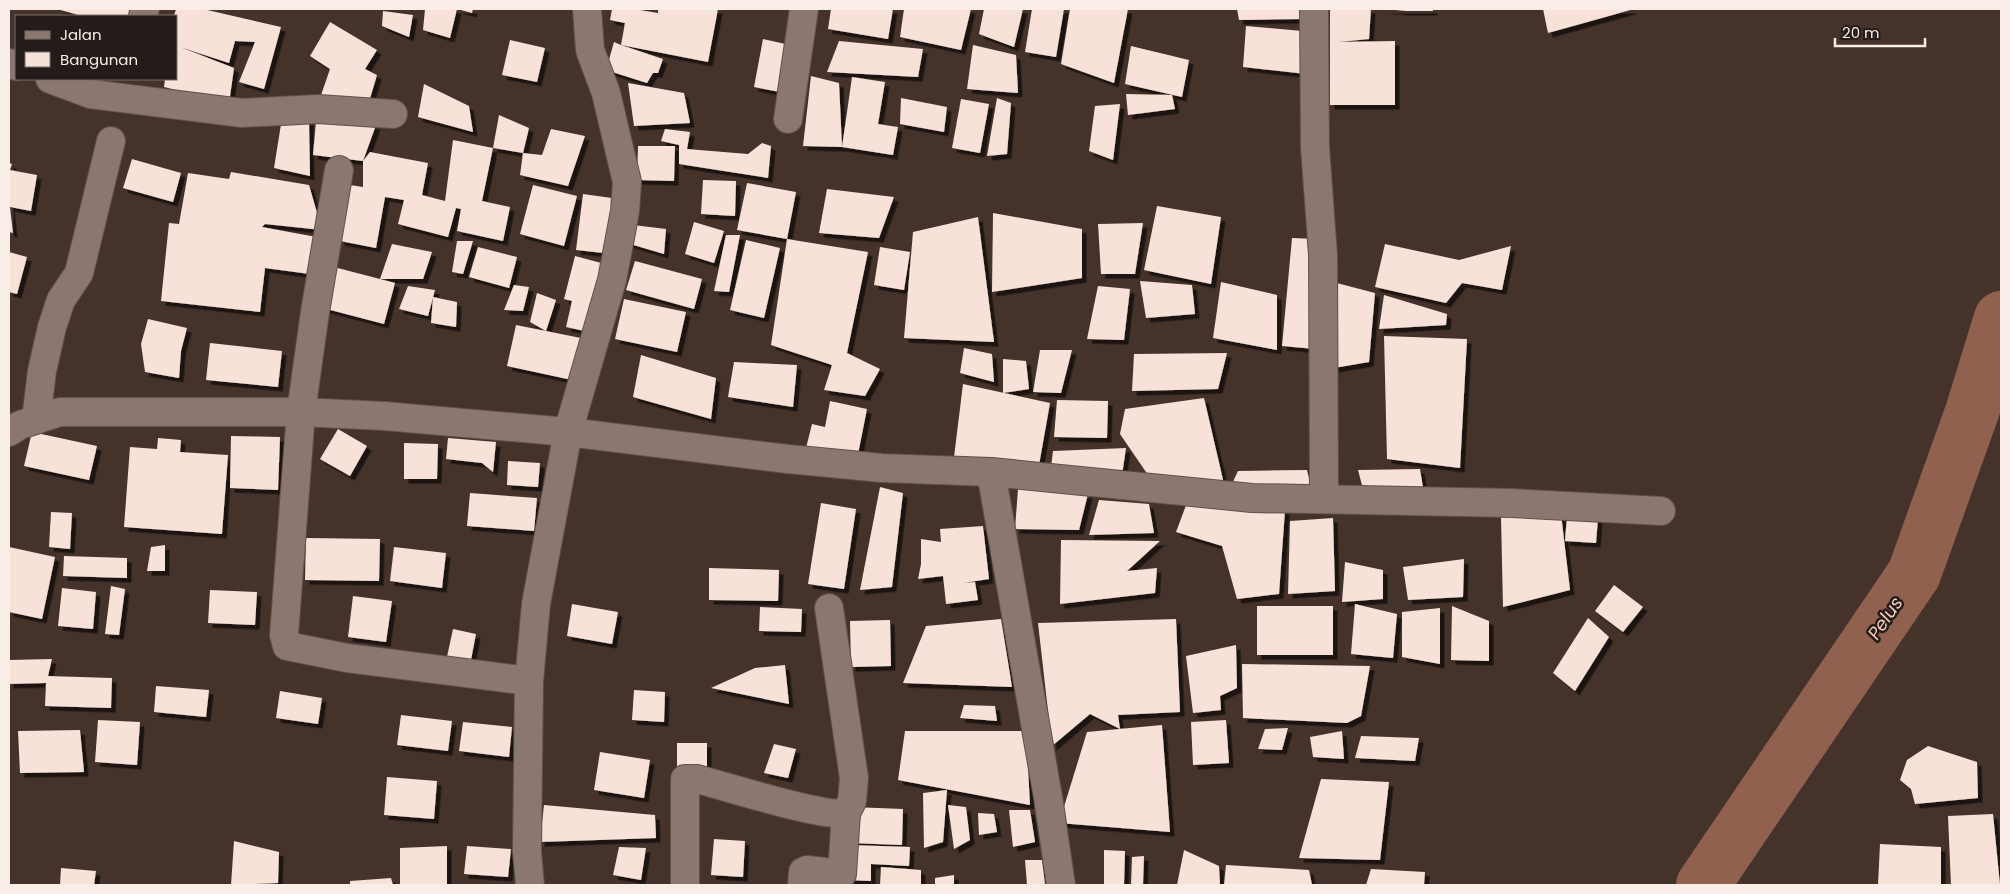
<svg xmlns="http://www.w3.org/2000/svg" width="2010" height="894" font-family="Poppins,sans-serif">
<defs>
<filter id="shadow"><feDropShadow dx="4.5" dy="4.5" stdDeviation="0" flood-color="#0009"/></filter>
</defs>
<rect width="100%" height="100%" fill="#44322b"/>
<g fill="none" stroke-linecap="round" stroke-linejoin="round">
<!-- river -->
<polyline stroke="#90614e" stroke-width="54" points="1703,885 1914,574 1972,412 2001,318"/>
</g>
<!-- building -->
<g fill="#f8e1d8" filter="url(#shadow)">
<polygon points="57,9 137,9 135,16 82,16"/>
<polygon points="176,9 203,9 281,27 264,89 239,82 255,42 235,41 229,63 180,47 234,68 229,103 164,87 165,79 176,79 176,16 174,16"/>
<polygon points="425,9 473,9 472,13 457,9 450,38 423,30"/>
<polygon points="612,9 634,9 658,13 658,9 718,9 708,62 621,45 663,59 658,73 653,73 647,83 606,70 614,42 621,45 625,23 610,20"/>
<polygon points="831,9 893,9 888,39 828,29"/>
<polygon points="904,9 971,9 961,50 900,37"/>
<polygon points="984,9 1023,9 1014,47 979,34"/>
<polygon points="1032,9 1064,9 1056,57 1025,52"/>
<polygon points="1070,9 1128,9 1114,83 1061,64"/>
<polygon points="1237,9 1301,9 1302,19 1239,20"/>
<polygon points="1330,9 1371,9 1369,39 1339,42 1395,41 1395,105 1330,105"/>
<polygon points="1384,9 1433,9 1433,11 1406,11"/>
<polygon points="1543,9 1634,9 1548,33"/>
<polygon points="383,11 413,15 409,37 382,26"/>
<polygon points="330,22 377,50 365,69 377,75 369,102 320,98 330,69 310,56"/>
<polygon points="1246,26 1302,31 1306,74 1243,67"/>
<polygon points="763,39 790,45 780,92 754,87"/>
<polygon points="510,40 545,48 537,82 502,75"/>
<polygon points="839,41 923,49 918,77 827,72"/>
<polygon points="973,45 1016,55 1018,93 967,89"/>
<polygon points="1131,46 1189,60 1182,97 1125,84"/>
<polygon points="811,76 839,83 842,147 803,146"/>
<polygon points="852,77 885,82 878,124 898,127 893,155 842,147"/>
<polygon points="628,83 684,93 690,123 634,126"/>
<polygon points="424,84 469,106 473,132 418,117"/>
<polygon points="1126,94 1172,95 1175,109 1128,115"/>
<polygon points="901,98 947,107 944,132 900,124"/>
<polygon points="997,98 1011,103 1007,154 987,156"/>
<polygon points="961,99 989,104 980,153 952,148"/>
<polygon points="1120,104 1113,160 1089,151 1095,106"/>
<polygon points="499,115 529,128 523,153 493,148"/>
<polygon points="282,118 309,121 310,176 274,168"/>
<polygon points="316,121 376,125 363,161 313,155"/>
<polygon points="551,129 585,136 568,186 520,175 523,153 542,155"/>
<polygon points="665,129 690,132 687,149 748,154 762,143 771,146 768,178 679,164 679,145 661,141"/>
<polygon points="453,140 493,148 482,201 510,207 503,241 457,231 461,209 456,208 448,237 398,224 404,200 385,197 376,248 340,241 350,185 363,187 363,161 370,152 428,163 422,195 445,201"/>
<polygon points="638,146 675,146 674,181 637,180"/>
<polygon points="132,159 181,173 173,202 123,188"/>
<polygon points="9,163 12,164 10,170 37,175 31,211 10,207 13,233 9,232"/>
<polygon points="231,172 309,185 322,230 265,224 262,227 322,238 317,275 265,268 260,312 161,301 169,223 179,224 188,173 229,179"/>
<polygon points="703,180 736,181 735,216 701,214"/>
<polygon points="747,183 796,192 787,239 737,230"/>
<polygon points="533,185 577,196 564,246 520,234"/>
<polygon points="827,189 894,197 879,238 819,233"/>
<polygon points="583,194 619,199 613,254 576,250"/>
<polygon points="1157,206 1221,217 1211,284 1144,270"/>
<polygon points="993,213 1082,229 1082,278 992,292"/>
<polygon points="978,217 994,342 904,338 913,232"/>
<polygon points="694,222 724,231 714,263 685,254"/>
<polygon points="1143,223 1135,274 1101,274 1098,224"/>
<polygon points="625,224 666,229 664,254 620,241"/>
<polygon points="726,235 740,235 729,292 714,291"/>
<polygon points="1292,238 1316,239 1315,349 1282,346"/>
<polygon points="787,239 868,252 847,353 880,369 865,396 824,390 832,365 771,345"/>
<polygon points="746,240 780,248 764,318 730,310"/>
<polygon points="457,241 473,241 463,274 452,272"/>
<polygon points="392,244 432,252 423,279 380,279 395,283 384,324 319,307 330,266 380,279"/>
<polygon points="1385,244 1459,260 1511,246 1502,290 1462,283 1446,303 1375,287"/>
<polygon points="478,247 517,257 509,288 469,277"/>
<polygon points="880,247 910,252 904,290 874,285"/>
<polygon points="9,252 27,257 17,294 9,292"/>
<polygon points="575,256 605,264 589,332 566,327 572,301 564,299"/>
<polygon points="635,261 702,279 694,309 626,290"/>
<polygon points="1140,281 1192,285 1195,314 1146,318"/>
<polygon points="1221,282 1277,295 1277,350 1213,338"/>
<polygon points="1333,282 1375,293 1369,362 1334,368"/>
<polygon points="514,285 529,287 523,311 504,310"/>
<polygon points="408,286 435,290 428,316 399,309"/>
<polygon points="1098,286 1130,289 1124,340 1087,339"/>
<polygon points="537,293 556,300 546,331 530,322"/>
<polygon points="1384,295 1447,314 1446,325 1379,329"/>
<polygon points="433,297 457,302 456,327 431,323"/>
<polygon points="624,299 686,312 677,352 615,339"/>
<polygon points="148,319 187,328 181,351 179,378 145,372 141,344"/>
<polygon points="516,325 581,338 572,380 507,366"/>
<polygon points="1384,336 1467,339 1460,468 1387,459"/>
<polygon points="210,343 282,351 278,387 206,380"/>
<polygon points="964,348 992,354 994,382 960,373"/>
<polygon points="1040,350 1072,350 1061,393 1033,392"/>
<polygon points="1227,353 1218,389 1132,391 1134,354"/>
<polygon points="641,355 716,378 711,419 633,397"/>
<polygon points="1003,359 1026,361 1029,389 1003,393"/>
<polygon points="734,362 797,365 793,407 728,397"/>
<polygon points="963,384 1050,403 1039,465 954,457"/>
<polygon points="1204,398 1224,484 1148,475 1120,434 1125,409"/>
<polygon points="1057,400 1108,401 1107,438 1054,437"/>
<polygon points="830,401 867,409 857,459 806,448 812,424 825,427"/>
<polygon points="338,429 367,446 350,476 320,459"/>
<polygon points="32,432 97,446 89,480 24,466"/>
<polygon points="231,436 280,437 278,490 230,488"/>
<polygon points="158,438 181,440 180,452 228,455 222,534 124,527 130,447 157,449"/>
<polygon points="448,438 496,442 493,472 482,463 446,459"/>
<polygon points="404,443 438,444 437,479 404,479"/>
<polygon points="1126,448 1122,475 1050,475 1053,451"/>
<polygon points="508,461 540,463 538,487 507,485"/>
<polygon points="1420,469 1424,494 1363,489 1358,470"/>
<polygon points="1307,470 1312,492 1230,488 1238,471"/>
<polygon points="880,487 903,493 892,587 860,590"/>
<polygon points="1018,489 1088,494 1079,530 1015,529"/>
<polygon points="470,493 537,498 534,531 467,526"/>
<polygon points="1099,500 1149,504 1154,533 1089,535"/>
<polygon points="1188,500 1285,510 1279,594 1237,599 1222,546 1176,532"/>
<polygon points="821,503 856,509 844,589 808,584"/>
<polygon points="51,512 72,513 70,549 49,547"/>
<polygon points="1561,514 1570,590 1503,607 1501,517"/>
<polygon points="1567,516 1598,518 1596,543 1565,541"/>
<polygon points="1333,518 1335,591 1288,594 1290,521"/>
<polygon points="983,526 989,579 963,583 975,582 978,600 946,604 943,576 918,579 921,564 921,539 941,542 940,529"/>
<polygon points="306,538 380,539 379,581 305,580"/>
<polygon points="1061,540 1160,541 1127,571 1157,568 1155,593 1060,604"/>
<polygon points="165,545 165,571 147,571 151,547"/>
<polygon points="9,547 55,557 42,619 9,612"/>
<polygon points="394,547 446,553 442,588 390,581"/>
<polygon points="64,556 127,558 127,578 63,576"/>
<polygon points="1464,559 1463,597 1408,600 1403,567"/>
<polygon points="1345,562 1383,570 1383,599 1342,602"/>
<polygon points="709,568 779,570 778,601 709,600"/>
<polygon points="1614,585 1643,607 1623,632 1595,611"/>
<polygon points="111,586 125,589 119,635 105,634"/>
<polygon points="62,588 96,592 93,629 58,626"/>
<polygon points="210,590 257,592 255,625 208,623"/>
<polygon points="353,596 392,601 386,642 348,637"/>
<polygon points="572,604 618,612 612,644 567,636"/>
<polygon points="1355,604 1397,614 1393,658 1351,654"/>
<rect x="1257" y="606" width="76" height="49"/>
<polygon points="1452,606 1489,621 1489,661 1451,660"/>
<polygon points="760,607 802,609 801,632 759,631"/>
<polygon points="1440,608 1440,664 1402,657 1402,612"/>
<polygon points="1588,618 1609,637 1575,691 1553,673"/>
<polygon points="1001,619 1012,687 903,683 926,626"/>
<polygon points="1176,619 1180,712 1118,715 1120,729 1090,714 1052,746 1038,623"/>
<polygon points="890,620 891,666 851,667 850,621"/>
<polygon points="453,629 476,634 469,670 445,666"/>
<polygon points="1236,645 1237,688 1220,696 1221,710 1193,713 1186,656"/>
<polygon points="52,659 48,676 112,678 111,708 45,706 46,683 9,684 9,660"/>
<polygon points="1242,664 1370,666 1361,716 1347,723 1243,718"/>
<polygon points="785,665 789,704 711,688 755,668"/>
<polygon points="156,686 209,690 206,717 154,712"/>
<polygon points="634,690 665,692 664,722 632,720"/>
<polygon points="280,691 322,698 318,724 276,718"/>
<polygon points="964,705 995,706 997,721 960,718"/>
<polygon points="401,715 452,721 448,751 397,745"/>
<polygon points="98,720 140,722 137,765 95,762"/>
<polygon points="1226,720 1229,763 1193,765 1191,722"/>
<polygon points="463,722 512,727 509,757 459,751"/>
<polygon points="1162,725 1170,832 1059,823 1087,732"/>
<polygon points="1288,728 1282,750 1258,749 1265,729"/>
<polygon points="80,730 84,772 20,773 18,731"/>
<polygon points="905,731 1026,731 1030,805 898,780"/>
<polygon points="1342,731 1344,759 1313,757 1310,737"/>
<polygon points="1361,736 1419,738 1415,761 1355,758"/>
<rect x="677" y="743" width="30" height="26"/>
<polygon points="774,744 796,749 788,778 764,773"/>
<polygon points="1928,746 1977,762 1978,798 1915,804 1911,789 1900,780 1907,760"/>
<polygon points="600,752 650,760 644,798 594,790"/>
<polygon points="387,777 437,781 434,819 384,815"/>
<polygon points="1321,779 1389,782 1380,860 1299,858"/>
<polygon points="947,790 943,842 924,848 923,793"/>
<polygon points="544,805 655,815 656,838 540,842"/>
<polygon points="948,805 966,807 970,840 954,849"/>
<polygon points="852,807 903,809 902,845 850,843"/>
<polygon points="1009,810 1030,810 1035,842 1013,847"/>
<polygon points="978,813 994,814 997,832 979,835"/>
<polygon points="1993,814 2000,885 1951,885 1948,816"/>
<polygon points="714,839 745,841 743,877 711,875"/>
<polygon points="234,841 279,852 278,883 231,885"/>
<polygon points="1880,844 1941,847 1941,885 1878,885"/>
<polygon points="849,845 910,847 909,866 871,864 871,881 847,880"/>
<polygon points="447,846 447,885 400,885 400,848"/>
<polygon points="467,846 511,849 508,877 464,874"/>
<polygon points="619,847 646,848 641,880 613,875"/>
<polygon points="1104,850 1125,851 1124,885 1104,885"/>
<polygon points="1184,850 1219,866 1220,885 1177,885"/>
<polygon points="1144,856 1143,884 1131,885 1132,857"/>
<polygon points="1025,860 1042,860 1045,885 1027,885"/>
<polygon points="1226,865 1309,870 1312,885 1224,885"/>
<polygon points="881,867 921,870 921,885 880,885"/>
<polygon points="61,868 96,871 94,885 60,885"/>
<polygon points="1371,869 1425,872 1424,885 1366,885"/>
<polygon points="954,875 954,885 935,885 935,878"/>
<polygon points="391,878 393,885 350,885 350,881"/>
</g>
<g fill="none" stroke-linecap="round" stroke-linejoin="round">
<defs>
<g id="street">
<polyline points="1314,9 1315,147 1323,255 1324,499"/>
<polyline points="143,16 145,9"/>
<polyline points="9,63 16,66"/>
<polyline points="50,79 90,94 242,113 318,109 393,114"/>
<polyline points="788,119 804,9"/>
<polyline points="339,170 315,312 301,412 284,635 287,646 347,658 529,681"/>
<polyline points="36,420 42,371 52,327 61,300 79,273 111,141"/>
<polyline points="9,432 20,425 60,412 301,412 384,416 568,432 788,459 882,468 991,472 1252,498 1511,503 1661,511"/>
<polyline points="991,472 1048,797 1061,885"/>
<polyline points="530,885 527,852 529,681 536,604 568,432 612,280 625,211 627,182 606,93 590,50 587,9"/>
<path d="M685,885V779H697C725,786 824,818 846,813L852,801L854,778L829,608"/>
<polyline points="802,885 803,872 807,870 842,874 846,813"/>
</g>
</defs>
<!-- street casing -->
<use href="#street" stroke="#60514b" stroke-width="30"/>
<!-- street -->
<use href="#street" stroke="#8b776f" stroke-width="28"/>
</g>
<g text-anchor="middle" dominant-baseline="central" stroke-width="5" stroke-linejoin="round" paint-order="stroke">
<!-- water labels -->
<g font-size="18" font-style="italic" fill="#fdcebc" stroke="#241c19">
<text transform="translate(1885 618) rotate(-56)">Pelus</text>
</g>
</g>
<!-- border -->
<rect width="2010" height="894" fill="none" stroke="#f9ede8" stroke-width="20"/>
<!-- legend -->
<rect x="15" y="15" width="162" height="65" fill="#241c19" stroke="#79706c"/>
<rect x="25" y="31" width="25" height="8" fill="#8b776f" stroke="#79706c"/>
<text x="60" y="40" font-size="15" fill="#f9ede8">Jalan</text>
<rect x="25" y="52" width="25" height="15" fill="#f8e1d8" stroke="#79706c"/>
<text x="60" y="65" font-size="15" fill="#f9ede8">Bangunan</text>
<!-- scale -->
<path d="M1835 38v8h90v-8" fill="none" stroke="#f9ede8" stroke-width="2.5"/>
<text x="1842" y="38" font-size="15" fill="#f9ede8" stroke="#241c19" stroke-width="4" paint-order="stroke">20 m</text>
</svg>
